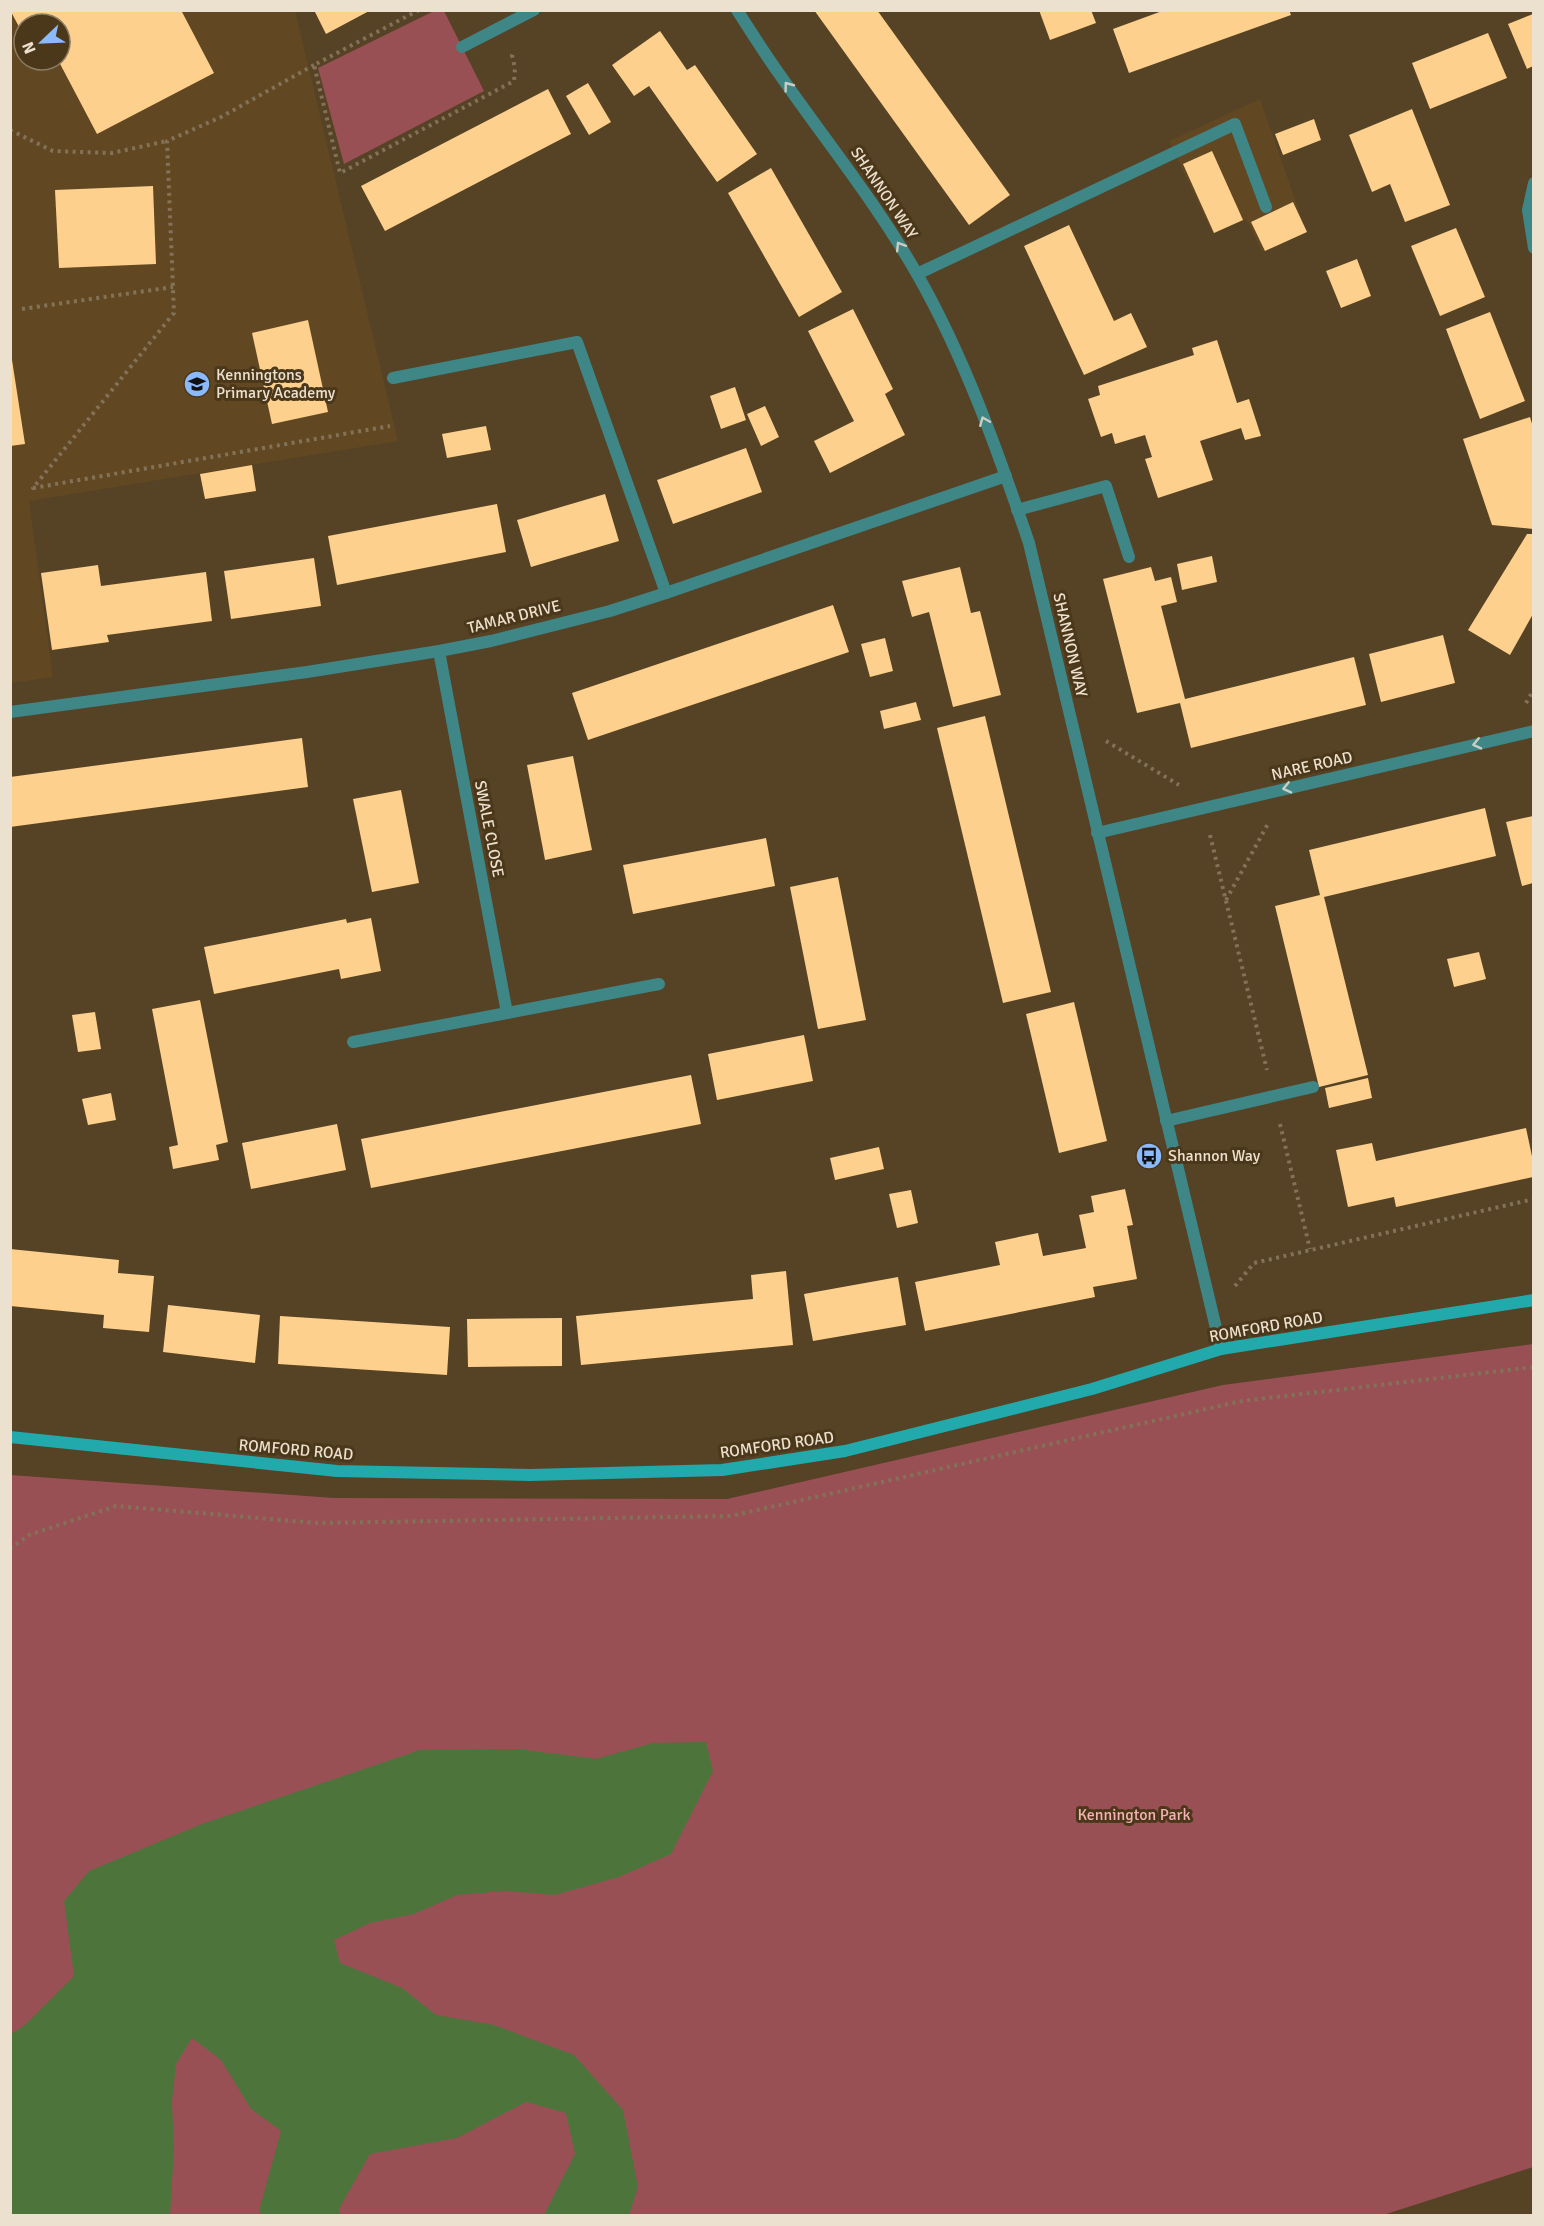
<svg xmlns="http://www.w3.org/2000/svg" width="1544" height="2226" font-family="Signika,sans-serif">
<rect width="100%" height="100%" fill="#564224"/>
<!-- built -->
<g fill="#614823" fill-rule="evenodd">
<path d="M10,11H295L398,441L29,501L53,677L11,683ZM24,24H60V60H24Z"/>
<polygon points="1260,99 1306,231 1262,252 1246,219 1213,234 1169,141"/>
</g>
<!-- green -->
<g fill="#995055">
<polygon points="434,11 444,11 484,91 344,164 318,68"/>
<polygon points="1533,1344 1533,2167 1380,2216 11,2215 10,1475 334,1498 727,1499 1223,1385"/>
</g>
<!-- water -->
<polygon fill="#4d753b" points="706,1742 713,1771 671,1854 619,1877 555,1895 505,1891 457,1895 414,1914 370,1923 334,1940 340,1963 402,1988 436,2015 494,2025 574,2055 623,2110 638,2187 629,2215 544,2215 575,2154 566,2113 526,2102 457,2138 370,2154 339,2209 339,2215 262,2215 259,2211 281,2131 251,2109 221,2060 192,2038 176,2064 172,2102 174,2149 170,2215 11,2215 11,2034 25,2025 74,1976 64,1901 89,1871 202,1824 420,1750 517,1749 596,1759 653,1743"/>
<!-- building -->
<g fill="#fdd08d">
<polygon points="10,10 181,10 214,73 97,134 58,60 60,60 60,24 24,24 24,36"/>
<polygon points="314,10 371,10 326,34"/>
<polygon points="814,10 877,10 1010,195 969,225"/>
<polygon points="1039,10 1091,10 1096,23 1050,40"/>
<polygon points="1165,10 1289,10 1291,15 1129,73 1113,29"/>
<polygon points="1533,14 1533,66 1527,69 1508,24"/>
<polygon points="660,31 687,70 695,65 757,154 717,182 649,86 634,96 612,65"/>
<polygon points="1488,33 1507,78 1430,109 1412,63"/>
<polygon points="588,83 611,122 589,135 566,96"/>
<polygon points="548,89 571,134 385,231 361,186"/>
<polygon points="1412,109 1450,205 1405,222 1390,184 1372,192 1349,135"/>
<polygon points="1314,119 1321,140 1283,155 1275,134"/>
<polygon points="1212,151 1243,220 1214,233 1183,164"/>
<polygon points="771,168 842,292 799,317 728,193"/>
<polygon points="153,186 156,264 59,268 55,190"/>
<polygon points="1293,202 1307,232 1265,251 1251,222"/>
<polygon points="1069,225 1114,321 1131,313 1147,347 1084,375 1024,246"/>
<polygon points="1456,228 1485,297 1440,316 1411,246"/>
<polygon points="1357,259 1371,296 1341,308 1326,271"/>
<polygon points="853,309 893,389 885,394 905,435 830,473 814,441 854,421 808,331"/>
<polygon points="1490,312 1525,401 1480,419 1446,329"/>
<polygon points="308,320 328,412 272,424 252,333"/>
<polygon points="1217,340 1237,403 1249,399 1261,436 1245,440 1241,428 1200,441 1213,480 1158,498 1145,459 1152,457 1145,435 1115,444 1112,433 1101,437 1088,399 1100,395 1098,386 1194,355 1192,348"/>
<polygon points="10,347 25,444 10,446"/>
<polygon points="735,387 746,420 721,429 710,396"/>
<polygon points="765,406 779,437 761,446 747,414"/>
<polygon points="1530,417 1533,427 1533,529 1492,525 1463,439"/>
<polygon points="486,426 491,450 447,458 442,434"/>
<polygon points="746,448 762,492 673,524 657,480"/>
<polygon points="252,465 256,491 205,499 200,474"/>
<polygon points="605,494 619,541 531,567 517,520"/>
<polygon points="497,504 506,552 337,585 328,536"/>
<polygon points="1527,534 1533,534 1533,614 1510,655 1468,630"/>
<polygon points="1212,556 1217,582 1182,590 1177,564"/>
<polygon points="314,558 321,606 231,619 224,571"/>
<polygon points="98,565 101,586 206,572 212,621 107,635 109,642 52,650 41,573"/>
<polygon points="960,567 971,613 980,611 1001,695 953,707 929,612 912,617 902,581"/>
<polygon points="1151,567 1155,581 1171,577 1177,602 1161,606 1185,699 1354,657 1366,705 1191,748 1180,703 1137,713 1103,579"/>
<polygon points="833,605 849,652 588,740 572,693"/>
<polygon points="1443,635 1455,683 1381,702 1369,654"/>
<polygon points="885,638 893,671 870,677 861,644"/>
<polygon points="916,702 921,720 884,729 880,711"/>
<polygon points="985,716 1051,992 1003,1003 937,728"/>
<polygon points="302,738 308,787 10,827 10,777"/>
<polygon points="573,756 592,850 545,860 527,765"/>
<polygon points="401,790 419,883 372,892 353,799"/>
<polygon points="1485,808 1496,856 1324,897 1368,1075 1319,1087 1275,906 1320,895 1309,850"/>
<polygon points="1533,816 1533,883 1522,886 1506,822"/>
<polygon points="766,838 775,886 633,914 623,865"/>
<polygon points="838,877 866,1020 818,1029 790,887"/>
<polygon points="371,918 381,971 341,979 339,969 214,994 204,947 346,919 347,923"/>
<polygon points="1479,952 1486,979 1454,987 1447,959"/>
<polygon points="200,1000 228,1142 216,1145 219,1160 173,1169 169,1147 178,1145 152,1009"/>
<polygon points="1074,1002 1107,1141 1059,1153 1026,1014"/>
<polygon points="95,1012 101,1049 78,1052 72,1015"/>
<polygon points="804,1035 813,1081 717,1100 708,1054"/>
<polygon points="691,1075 701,1124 371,1188 361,1139"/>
<polygon points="1368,1078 1372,1098 1329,1108 1325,1088"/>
<polygon points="111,1093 116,1120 88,1125 82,1099"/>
<polygon points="337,1124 346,1170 251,1189 242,1143"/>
<polygon points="1526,1128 1533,1161 1533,1177 1396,1207 1394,1197 1348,1207 1336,1150 1372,1143 1376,1161"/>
<polygon points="879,1147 884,1169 835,1180 830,1158"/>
<polygon points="1125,1189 1133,1225 1127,1226 1137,1279 1093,1287 1095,1297 925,1331 915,1282 1000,1265 995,1242 1038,1233 1043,1256 1086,1248 1079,1215 1094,1212 1091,1196"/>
<polygon points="911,1190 918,1223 897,1228 889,1194"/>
<polygon points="10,1249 119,1260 118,1273 154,1276 149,1332 103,1328 104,1315 10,1306"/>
<polygon points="786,1271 793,1345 581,1365 576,1316 753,1299 751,1275"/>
<polygon points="898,1277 906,1325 813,1341 804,1294"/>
<polygon points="168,1305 260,1315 255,1363 163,1352"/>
<polygon points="280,1316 450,1327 447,1375 278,1364"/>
<polygon points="562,1318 562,1366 468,1367 467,1319"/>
</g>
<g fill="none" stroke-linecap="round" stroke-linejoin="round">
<!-- path -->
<g stroke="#837258" stroke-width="4" stroke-dasharray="3 4.5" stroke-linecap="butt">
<polyline points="419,10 314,65 340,173 514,81 515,68 512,55 514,52"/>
<polyline points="314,65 221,117 167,141 174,313 33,488 390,426"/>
<polyline points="10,130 53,151 112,153 167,141"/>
<polyline points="22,309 173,287"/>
<polyline points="1526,703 1534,689"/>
<polyline points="1106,741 1179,785"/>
<polyline points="1210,835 1267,1070"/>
<polyline points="1226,900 1269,822"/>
<polyline points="1280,1124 1310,1249"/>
<polyline points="1235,1286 1254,1263 1534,1199"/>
<polyline points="10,1549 29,1535 116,1506 317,1523 731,1516 1242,1401 1534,1367"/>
</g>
<!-- lane -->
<g stroke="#3f8687" stroke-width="12">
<polyline points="917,274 1235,124 1266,207"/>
<polyline points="393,378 577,342 666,593"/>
<polyline points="1017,510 1106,486 1129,557"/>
<polyline points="1166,1121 1313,1087"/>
</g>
<!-- street -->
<g stroke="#3f8687" stroke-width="12">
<path d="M737,10C751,32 765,54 780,75C826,141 877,204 917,274C965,358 998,452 1029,543L1221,1349"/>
<polyline points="462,47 534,10"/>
<polyline points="1534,183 1528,210 1534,248"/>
<polyline points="439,651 507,1013 659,984"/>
<polyline points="10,712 307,672 439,651 491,641 610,611 666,593 1006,476"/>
<polyline points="1097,833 1534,731"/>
<polyline points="353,1042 507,1013"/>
</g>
<!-- secondary -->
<polyline stroke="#22a9ab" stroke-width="12" points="10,1437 337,1471 530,1475 722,1470 845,1451 1092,1389 1221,1349 1534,1300"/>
</g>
<!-- one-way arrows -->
<defs><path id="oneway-chevron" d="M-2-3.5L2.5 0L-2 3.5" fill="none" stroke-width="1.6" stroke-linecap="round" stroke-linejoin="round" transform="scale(1.5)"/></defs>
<g stroke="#c9cec1">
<use href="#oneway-chevron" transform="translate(788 86) rotate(-127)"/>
<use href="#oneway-chevron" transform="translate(900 246) rotate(-122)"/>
<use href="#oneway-chevron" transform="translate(984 421) rotate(-112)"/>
<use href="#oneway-chevron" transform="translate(1477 744) rotate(167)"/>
<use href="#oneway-chevron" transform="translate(1287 788) rotate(167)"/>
</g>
<!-- icons -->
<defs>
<symbol id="school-disc" viewBox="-11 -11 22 22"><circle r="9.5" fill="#8abafc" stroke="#4b3719"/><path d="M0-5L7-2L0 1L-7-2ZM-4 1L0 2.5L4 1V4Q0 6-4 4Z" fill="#111"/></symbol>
<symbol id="bus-disc" viewBox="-11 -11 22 22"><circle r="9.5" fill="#8abafc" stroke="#4b3719"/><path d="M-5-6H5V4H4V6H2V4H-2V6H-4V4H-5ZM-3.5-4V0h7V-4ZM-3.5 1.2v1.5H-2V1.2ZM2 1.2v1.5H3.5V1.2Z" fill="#111"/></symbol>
</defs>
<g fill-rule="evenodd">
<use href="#school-disc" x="182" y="369" width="30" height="30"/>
<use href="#bus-disc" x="1134" y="1141" width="30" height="30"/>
</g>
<g text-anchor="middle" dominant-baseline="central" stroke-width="6" stroke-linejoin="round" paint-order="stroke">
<!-- street labels -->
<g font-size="16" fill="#ece0cf" stroke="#4b3719">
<text transform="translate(884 193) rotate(56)">SHANNON WAY</text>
<text transform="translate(514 617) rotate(-14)">TAMAR DRIVE</text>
<text transform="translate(1070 645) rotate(77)">SHANNON WAY</text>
<text transform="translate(1312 766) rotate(-13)">NARE ROAD</text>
<text transform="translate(489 829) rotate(79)">SWALE CLOSE</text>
<text transform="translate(1266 1327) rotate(-10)">ROMFORD ROAD</text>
<text transform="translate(777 1445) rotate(-8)">ROMFORD ROAD</text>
<text transform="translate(296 1450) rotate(5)">ROMFORD ROAD</text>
</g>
<!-- poi labels -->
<g font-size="16" fill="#ece0cf" stroke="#4b3719" text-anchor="start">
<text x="216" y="375">Kenningtons<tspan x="216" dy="18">Primary Academy</tspan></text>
<text x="1168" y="1156">Shannon Way</text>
</g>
<!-- park labels -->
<g font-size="16" fill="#f4b2b4" stroke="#4b3719">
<text x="1134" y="1815">Kennington Park</text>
</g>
</g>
<!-- border -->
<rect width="1544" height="2226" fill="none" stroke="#ece0cf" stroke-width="24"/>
<!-- north arrow -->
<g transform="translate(42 42) rotate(247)"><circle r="28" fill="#4b3719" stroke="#8b7b62" stroke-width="1.5"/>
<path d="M0-4.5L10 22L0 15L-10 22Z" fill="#8abafc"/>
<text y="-9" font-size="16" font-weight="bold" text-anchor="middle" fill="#ece0cf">N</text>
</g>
</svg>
